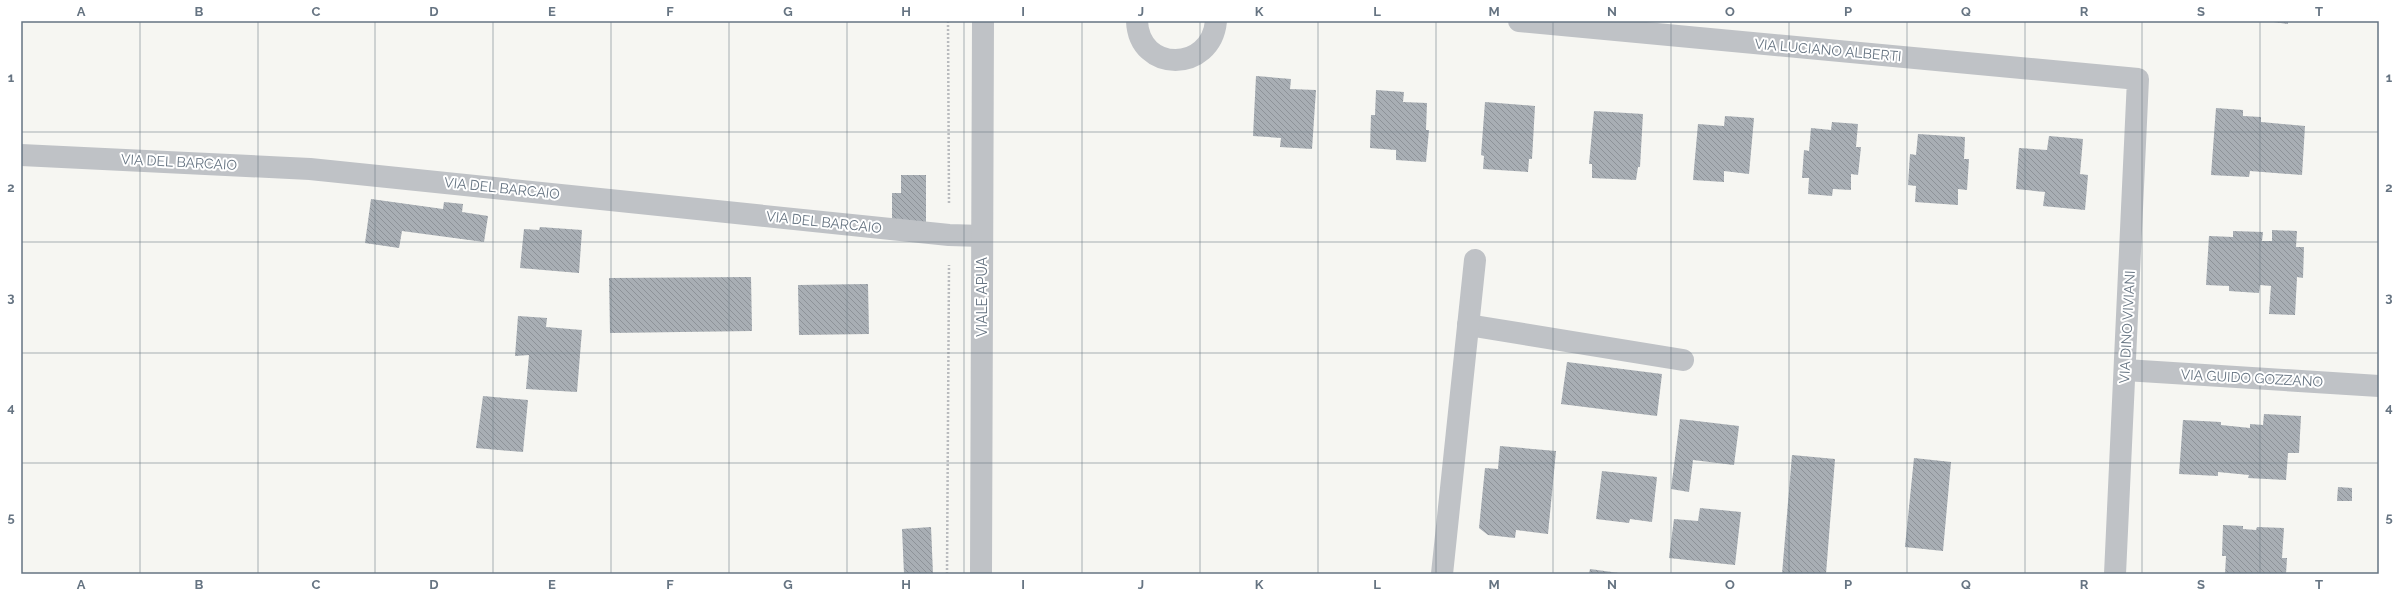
<svg xmlns="http://www.w3.org/2000/svg" width="2400" height="595" font-family="Raleway,sans-serif">
<defs>
<pattern id="building-back-hatch" width="6" height="6" patternUnits="userSpaceOnUse"><rect width="6" height="6" fill="#a8aeb4"/><path d="M-1 5l2 2M0 0l6 6M5-1l2 2" fill="none" stroke="#8d9298"/></pattern>
</defs>
<rect width="100%" height="100%" fill="#f6f6f2"/>
<!-- building -->
<g fill="url(#building-back-hatch)">
<polygon points="2266,21 2288,21 2288,24"/>
<polygon points="1256,76 1291,79 1290,89 1316,90 1312,149 1280,147 1281,138 1253,136"/>
<polygon points="1376,90 1404,92 1403,102 1427,103 1426,130 1429,130 1426,162 1396,160 1396,150 1370,148 1371,115 1375,115"/>
<polygon points="1485,102 1535,106 1532,159 1529,159 1528,172 1483,169 1484,156 1481,155"/>
<polygon points="2216,108 2243,110 2243,116 2261,117 2261,122 2305,126 2302,175 2250,171 2249,177 2211,175"/>
<polygon points="1594,111 1643,114 1640,167 1638,167 1636,180 1592,178 1592,164 1589,164"/>
<polygon points="1725,116 1754,118 1749,174 1724,171 1724,182 1693,180 1698,124 1724,126"/>
<polygon points="1832,122 1858,124 1856,147 1861,147 1858,175 1851,174 1851,190 1833,189 1832,196 1808,194 1809,178 1802,178 1804,150 1809,151 1811,128 1831,130"/>
<polygon points="1918,134 1965,137 1964,159 1969,159 1967,190 1958,189 1958,205 1915,202 1916,186 1908,185 1910,154 1916,155"/>
<polygon points="2049,136 2083,139 2080,174 2088,175 2085,210 2043,206 2045,192 2016,189 2019,148 2047,150"/>
<polygon points="901,175 926,175 926,223 892,220 892,193 901,193"/>
<polygon points="371,199 443,209 444,202 463,204 462,212 488,216 484,242 402,231 399,248 365,243"/>
<polygon points="540,227 582,230 579,273 520,268 524,229 539,230"/>
<polygon points="2272,230 2297,231 2296,247 2304,247 2303,278 2297,277 2295,315 2269,314 2271,286 2260,285 2259,293 2229,291 2229,286 2206,285 2209,236 2233,237 2233,231 2263,232 2262,241 2272,241"/>
<polygon points="751,277 752,331 610,333 609,278"/>
<polygon points="868,284 869,334 799,335 798,285"/>
<polygon points="518,316 547,318 546,327 582,330 577,392 526,389 529,355 515,356"/>
<polygon points="1567,362 1662,374 1657,416 1561,404"/>
<polygon points="483,396 528,400 523,452 476,448"/>
<polygon points="2264,414 2301,416 2299,453 2288,453 2286,480 2248,478 2249,475 2218,472 2218,476 2179,474 2183,420 2221,422 2221,425 2250,428 2250,424 2263,425"/>
<polygon points="1680,419 1739,426 1734,465 1693,460 1689,492 1671,489"/>
<polygon points="1500,446 1556,451 1548,534 1516,530 1515,538 1488,535 1479,528 1485,468 1498,469"/>
<polygon points="1792,455 1835,459 1826,574 1782,574"/>
<polygon points="1914,458 1951,462 1943,551 1905,547"/>
<polygon points="1602,471 1657,477 1652,522 1630,519 1629,523 1596,519"/>
<polygon points="2338,487 2352,488 2352,501 2337,501"/>
<polygon points="1700,508 1741,512 1735,565 1669,558 1674,519 1698,521"/>
<polygon points="2223,525 2243,526 2243,529 2256,530 2257,527 2284,528 2282,558 2287,558 2286,574 2225,574 2226,556 2222,556"/>
<polygon points="931,527 933,574 904,574 902,529"/>
<polygon points="1590,569 1619,573 1619,574 1589,574"/>
</g>
<g fill="none" stroke-linecap="round" stroke-linejoin="round">
<!-- path -->
<g stroke="#b9bbbe" stroke-width="2.5" stroke-dasharray="2 2" stroke-linecap="butt">
<polyline points="948,21 949,204"/>
<polyline points="947,574 949,265"/>
</g>
<!-- minor -->
<g stroke="#bfc2c6" stroke-width="22">
<path d="M1137,21C1139,73 1211,73 1216,21"/>
<polyline points="1519,21 2138,79 2115,574"/>
<polyline points="21,155 310,169 949,235 982,236"/>
<polyline points="1468,325 1683,360"/>
<polyline points="2125,370 2379,386"/>
<polyline points="981,574 983,21"/>
<polyline points="1442,574 1475,260"/>
</g>
</g>
<!-- grid -->
<path fill="none" stroke="#667482" stroke-width="1" stroke-opacity="0.55" d="M140,21V574M258,21V574M375,21V574M493,21V574M611,21V574M729,21V574M847,21V574M964,21V574M1082,21V574M1200,21V574M1318,21V574M1436,21V574M1553,21V574M1671,21V574M1789,21V574M1907,21V574M2025,21V574M2142,21V574M2260,21V574M21,132H2379M21,242H2379M21,353H2379M21,463H2379"/>
<g text-anchor="middle" dominant-baseline="central" stroke-width="4" stroke-linejoin="round" paint-order="stroke">
<!-- street labels -->
<g font-size="14" fill="#667482" stroke="#fff">
<text transform="translate(1828 50) rotate(5)">VIA LUCIANO ALBERTI</text>
<text transform="translate(179 162) rotate(3)">VIA DEL BARCAIO</text>
<text transform="translate(502 188) rotate(6)">VIA DEL BARCAIO</text>
<text transform="translate(824 222) rotate(6)">VIA DEL BARCAIO</text>
<text transform="translate(982 297) rotate(-90)">VIALE APUA</text>
<text transform="translate(2127 327) rotate(-87)">VIA DINO VIVIANI</text>
<text transform="translate(2252 378) rotate(3)">VIA GUIDO GOZZANO</text>
</g>
</g>
<!-- border -->
<rect width="2400" height="595" fill="none" stroke="#ffffff" stroke-width="44"/>
<rect x="22" y="22" width="2356" height="551" fill="none" stroke="#667482" stroke-width="1.5"/>
<g font-size="13" text-anchor="middle" font-weight="bold" fill="#667482">
<text x="81" y="16">A</text>
<text x="199" y="16">B</text>
<text x="316" y="16">C</text>
<text x="434" y="16">D</text>
<text x="552" y="16">E</text>
<text x="670" y="16">F</text>
<text x="788" y="16">G</text>
<text x="906" y="16">H</text>
<text x="1023" y="16">I</text>
<text x="1141" y="16">J</text>
<text x="1259" y="16">K</text>
<text x="1377" y="16">L</text>
<text x="1494" y="16">M</text>
<text x="1612" y="16">N</text>
<text x="1730" y="16">O</text>
<text x="1848" y="16">P</text>
<text x="1966" y="16">Q</text>
<text x="2084" y="16">R</text>
<text x="2201" y="16">S</text>
<text x="2319" y="16">T</text>
<text x="11" y="82">1</text>
<text x="2389" y="82">1</text>
<text x="11" y="192">2</text>
<text x="2389" y="192">2</text>
<text x="11" y="302">3</text>
<text x="2389" y="302">3</text>
<text x="11" y="412">4</text>
<text x="2389" y="412">4</text>
<text x="11" y="522">5</text>
<text x="2389" y="522">5</text>
<text x="81" y="589">A</text>
<text x="199" y="589">B</text>
<text x="316" y="589">C</text>
<text x="434" y="589">D</text>
<text x="552" y="589">E</text>
<text x="670" y="589">F</text>
<text x="788" y="589">G</text>
<text x="906" y="589">H</text>
<text x="1023" y="589">I</text>
<text x="1141" y="589">J</text>
<text x="1259" y="589">K</text>
<text x="1377" y="589">L</text>
<text x="1494" y="589">M</text>
<text x="1612" y="589">N</text>
<text x="1730" y="589">O</text>
<text x="1848" y="589">P</text>
<text x="1966" y="589">Q</text>
<text x="2084" y="589">R</text>
<text x="2201" y="589">S</text>
<text x="2319" y="589">T</text>
</g>
</svg>
